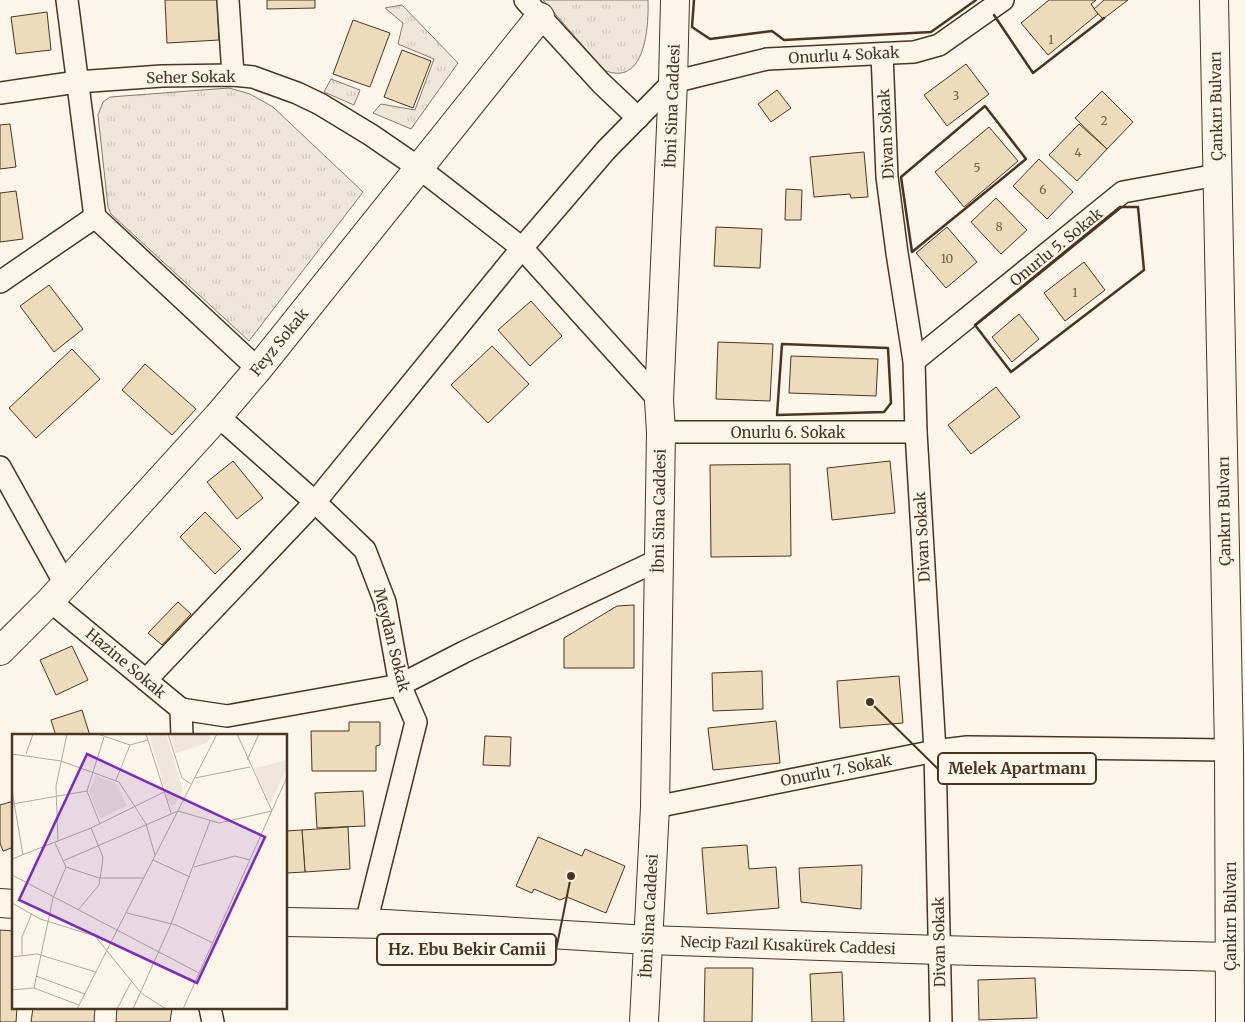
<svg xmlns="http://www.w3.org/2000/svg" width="1245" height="1022" font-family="Merriweather,serif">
<defs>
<pattern id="grass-tufts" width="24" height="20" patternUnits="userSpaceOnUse" patternTransform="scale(1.25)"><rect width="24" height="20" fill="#ede6d9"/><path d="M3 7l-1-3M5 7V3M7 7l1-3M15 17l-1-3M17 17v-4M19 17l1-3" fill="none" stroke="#cdc6ba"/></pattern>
</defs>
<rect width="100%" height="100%" fill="#fbf6e9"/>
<!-- grass -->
<g fill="url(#grass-tufts)" stroke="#887966">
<path d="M543,0H648C649,27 645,88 604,70Z"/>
<polygon points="402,5 458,63 411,129 373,113 381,104 415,110 434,59 398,44 403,23 385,8"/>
<polygon points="331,79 360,90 354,105 324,92"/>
<polygon points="229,88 250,94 273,107 363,192 249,341 111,214 108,207 98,115 103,102 110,97"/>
</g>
<!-- building -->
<g fill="#ecdcbc" stroke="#4a3520">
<polygon points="165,0 217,0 219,40 167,43"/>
<polygon points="267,0 315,0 315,8 267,9"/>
<polygon points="1049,0 1096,0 1091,4 1098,14 1048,55 1021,23"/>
<polygon points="1104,0 1128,0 1103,19 1094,9"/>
<polygon points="47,12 51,50 16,54 11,17"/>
<polygon points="353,20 390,33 370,87 333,74"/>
<polygon points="402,50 431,61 413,108 384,97"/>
<polygon points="966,64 989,94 947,126 924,95"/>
<polygon points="777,90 791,108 771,122 758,104"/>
<polygon points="1102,91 1133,122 1107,149 1075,118"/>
<polygon points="10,124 16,167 0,169 0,125"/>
<polygon points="1079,124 1107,149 1077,181 1049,155"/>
<polygon points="989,127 1018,161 964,207 935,172"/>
<polygon points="864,152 868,197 851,198 850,194 814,197 810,157"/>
<polygon points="1039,159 1073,192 1047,219 1013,186"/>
<polygon points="786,189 802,190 801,220 785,220"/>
<polygon points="16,191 23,239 0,242 0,193"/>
<polygon points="996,198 1027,230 1001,254 971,222"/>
<polygon points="716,227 762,229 760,268 714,266"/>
<polygon points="947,227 977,262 946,288 916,253"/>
<polygon points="1084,262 1105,290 1065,321 1044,293"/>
<polygon points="49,285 83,329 54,352 20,306"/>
<polygon points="531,301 562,336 530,366 498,330"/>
<polygon points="1019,314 1039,339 1012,362 992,337"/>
<polygon points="718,342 773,344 770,401 716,399"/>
<polygon points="492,346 529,384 488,423 451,385"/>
<polygon points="72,349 100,379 36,438 9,408"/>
<polygon points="791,356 878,359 876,396 789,393"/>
<polygon points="145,364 196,409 172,435 122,390"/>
<polygon points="996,387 1020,417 971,454 948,425"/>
<polygon points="233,461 263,498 237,519 207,482"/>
<polygon points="890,461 895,513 832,520 827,468"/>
<polygon points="790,464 791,556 711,557 710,465"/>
<polygon points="205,512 241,549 215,574 180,537"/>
<polygon points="178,602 191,614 162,645 148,633"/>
<polygon points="634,605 634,668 564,668 564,638 617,606"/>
<polygon points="72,646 88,680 56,695 40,660"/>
<polygon points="762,671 763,709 713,711 712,673"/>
<polygon points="899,676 903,723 840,728 837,681"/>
<polygon points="82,710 90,736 56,736 51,720"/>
<polygon points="776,721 780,763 713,770 708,728"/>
<polygon points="349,722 380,722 380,745 376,746 376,771 312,771 311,731 349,731"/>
<polygon points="485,736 511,737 510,766 483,765"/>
<polygon points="363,791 365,826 317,828 315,793"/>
<polygon points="14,801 14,847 3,851 0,843 0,805"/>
<polygon points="348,827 350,869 305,872 302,830"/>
<polygon points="302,830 305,872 286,873 286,831"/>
<polygon points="538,837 582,856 585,849 625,866 606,913 567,897 560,900 534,889 532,893 516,886"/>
<polygon points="747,845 749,869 776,867 779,908 707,914 702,848"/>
<polygon points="862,865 861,909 801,902 799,868"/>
<polygon points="0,930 14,931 14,1008 17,1008 16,1022 0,1022"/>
<polygon points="705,968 753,968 752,1022 704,1022"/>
<polygon points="842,972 844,1022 812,1022 810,974"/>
<polygon points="1035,978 1037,1018 979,1020 978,980"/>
<polygon points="33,1008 95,1008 94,1022 31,1022"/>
<polygon points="117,1008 172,1008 170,1022 116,1022"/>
</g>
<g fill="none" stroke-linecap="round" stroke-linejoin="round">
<defs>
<g id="street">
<polyline points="67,0 95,217 258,369"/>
<polyline points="228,0 233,75"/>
<polyline points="525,0 601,83 638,118"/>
<polyline points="882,54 887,177 897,253 914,361 916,432 935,751 941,1022"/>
<polyline points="0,93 77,82 162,76 233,75 253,77 297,93 320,104 371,135 419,168 522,248 659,400"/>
<polyline points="0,282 95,217"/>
<polyline points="914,361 1123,192 1217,175"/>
<polyline points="218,416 315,502 365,550 385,602 400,685 416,722 366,923"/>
<polyline points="661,432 916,432"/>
<polyline points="0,467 65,584"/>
<polyline points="50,601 181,709 182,736"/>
<polyline points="146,680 315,502 522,248 606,150 673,82 767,59 914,52 939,45 1003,0"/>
<polyline points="181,709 227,716 400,685 464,652 652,563 659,562"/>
<polyline points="655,807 935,751 967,747 1229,750"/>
<polyline points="210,1008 213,1022"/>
</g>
<g id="secondary">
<polyline points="1214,0 1229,750 1230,1022"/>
<polyline points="0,651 50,601 218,416 258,369 540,17"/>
<polyline points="0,903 14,904"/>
<polyline points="286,922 386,924 648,940 939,950 1230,957"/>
<polyline points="644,1022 655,807 661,432 659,400 673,82 675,0"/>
</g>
</defs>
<!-- street casing -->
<use href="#street" stroke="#4a3520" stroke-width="24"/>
<!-- secondary casing -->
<use href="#secondary" stroke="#4a3520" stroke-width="30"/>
<!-- street -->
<use href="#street" stroke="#fbf6e9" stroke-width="21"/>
<!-- secondary -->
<use href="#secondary" stroke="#fbf6e9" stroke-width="28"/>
<!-- wall -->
<g stroke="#4a3520" stroke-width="2.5">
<polyline points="694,0 692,27 710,39 772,31 784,40 931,32 976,0"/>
<polyline points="994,15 1033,73 1104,18"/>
<polygon points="985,106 1026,159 912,252 901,177"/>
<polygon points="1120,207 1138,207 1144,270 1011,372 975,325"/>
<polygon points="782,344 888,348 891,403 884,412 777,415"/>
</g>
</g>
<g text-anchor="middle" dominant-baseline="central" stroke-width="4" stroke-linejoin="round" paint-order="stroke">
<!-- number labels -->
<g font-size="12" fill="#725f47">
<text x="1051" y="39">1</text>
<text x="956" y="95">3</text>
<text x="1104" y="120">2</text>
<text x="1078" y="152">4</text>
<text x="977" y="167">5</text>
<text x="1043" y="189">6</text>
<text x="999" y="226">8</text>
<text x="947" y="258">10</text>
<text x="1075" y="292">1</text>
</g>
<!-- street labels -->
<g font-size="15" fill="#4a3520" stroke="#fbf6e9">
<text transform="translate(844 55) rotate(-3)">Onurlu 4 Sokak</text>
<text transform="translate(191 77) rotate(-1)">Seher Sokak</text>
<text transform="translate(672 106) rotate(-88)">İbni Sina Caddesi</text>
<text transform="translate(1216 106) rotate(-91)">Çankırı Bulvarı</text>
<text transform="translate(886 134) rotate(-93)">Divan Sokak</text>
<text transform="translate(1056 247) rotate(-39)">Onurlu 5. Sokak</text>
<text transform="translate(279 342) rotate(-51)">Feyz Sokak</text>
<text x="788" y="432">Onurlu 6. Sokak</text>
<text transform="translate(659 511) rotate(-89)">İbni Sina Caddesi</text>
<text transform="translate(1224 511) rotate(-91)">Çankırı Bulvarı</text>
<text transform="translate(922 537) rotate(-93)">Divan Sokak</text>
<text transform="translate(392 640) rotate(76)">Meydan Sokak</text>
<text transform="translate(126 663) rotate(40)">Hazine Sokak</text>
<text transform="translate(836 770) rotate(-11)">Onurlu 7. Sokak</text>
<text transform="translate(649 916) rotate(-87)">İbni Sina Caddesi</text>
<text transform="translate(1230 916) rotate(-90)">Çankırı Bulvarı</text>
<text transform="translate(939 942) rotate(-91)">Divan Sokak</text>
<text transform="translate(788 945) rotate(2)">Necip Fazıl Kısakürek Caddesi</text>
</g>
</g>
<!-- overview -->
<g transform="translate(12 734)">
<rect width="275" height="275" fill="#fbf6e9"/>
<path d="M137,0H154L171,56L162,72L157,70ZM159,0H198V4L195,9L164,19ZM275,26V33L258,71L242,34ZM83,41L105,50L115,72L88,85L77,57Z" fill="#ede6d9"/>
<path fill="none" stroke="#b4a999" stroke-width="1" d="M86,0L118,11L136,6M134,0L159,79M156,0L170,44L179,50M0,20L49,27L107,48L134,90L143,121M14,20L21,0M235,26L247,0M183,44L238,33M104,46L118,11M0,56L11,121M0,70L75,57M88,90L75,57L92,3M46,108L44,52L55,0M0,125L79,94L152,58M141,126L178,143M51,127L166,77L207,89L260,77L225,0M54,133L87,144H132M182,133L223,122L238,126M0,141L187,239M0,169L28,185L83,202L129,259L154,275M66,176L87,151L90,132L91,123L79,94M115,179L164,191L201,209M10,221V203L20,179M0,223L25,220L84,238M24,242L73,260M22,254L41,164L54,133L43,109M0,256L22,254L67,271M65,275L205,0M105,275L119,248M121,275L159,190L198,87M171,275L275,43"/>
<path fill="#7b2cbf" fill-opacity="0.15" stroke="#7b2cbf" stroke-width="2.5" d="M75,20L253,103L185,249L7,166Z"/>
<rect width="275" height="275" fill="none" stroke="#4a3520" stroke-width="2.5"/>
</g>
<!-- callouts -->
<path fill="none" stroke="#4a3520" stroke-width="2" d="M870 702L938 769M571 876L556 950"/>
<g fill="#4a3520" stroke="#fbf6e9" stroke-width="2">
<circle cx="870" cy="702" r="5"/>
<circle cx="571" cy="876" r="5"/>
</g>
<g fill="#fbf6e9" stroke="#4a3520" stroke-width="2">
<rect x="938" y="753" width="158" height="31" rx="5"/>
<rect x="377" y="934" width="179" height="31" rx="5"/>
</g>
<g font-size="16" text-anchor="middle" font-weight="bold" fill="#4a3520">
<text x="1017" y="774">Melek Apartmanı</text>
<text x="467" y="955">Hz. Ebu Bekir Camii</text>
</g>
</svg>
